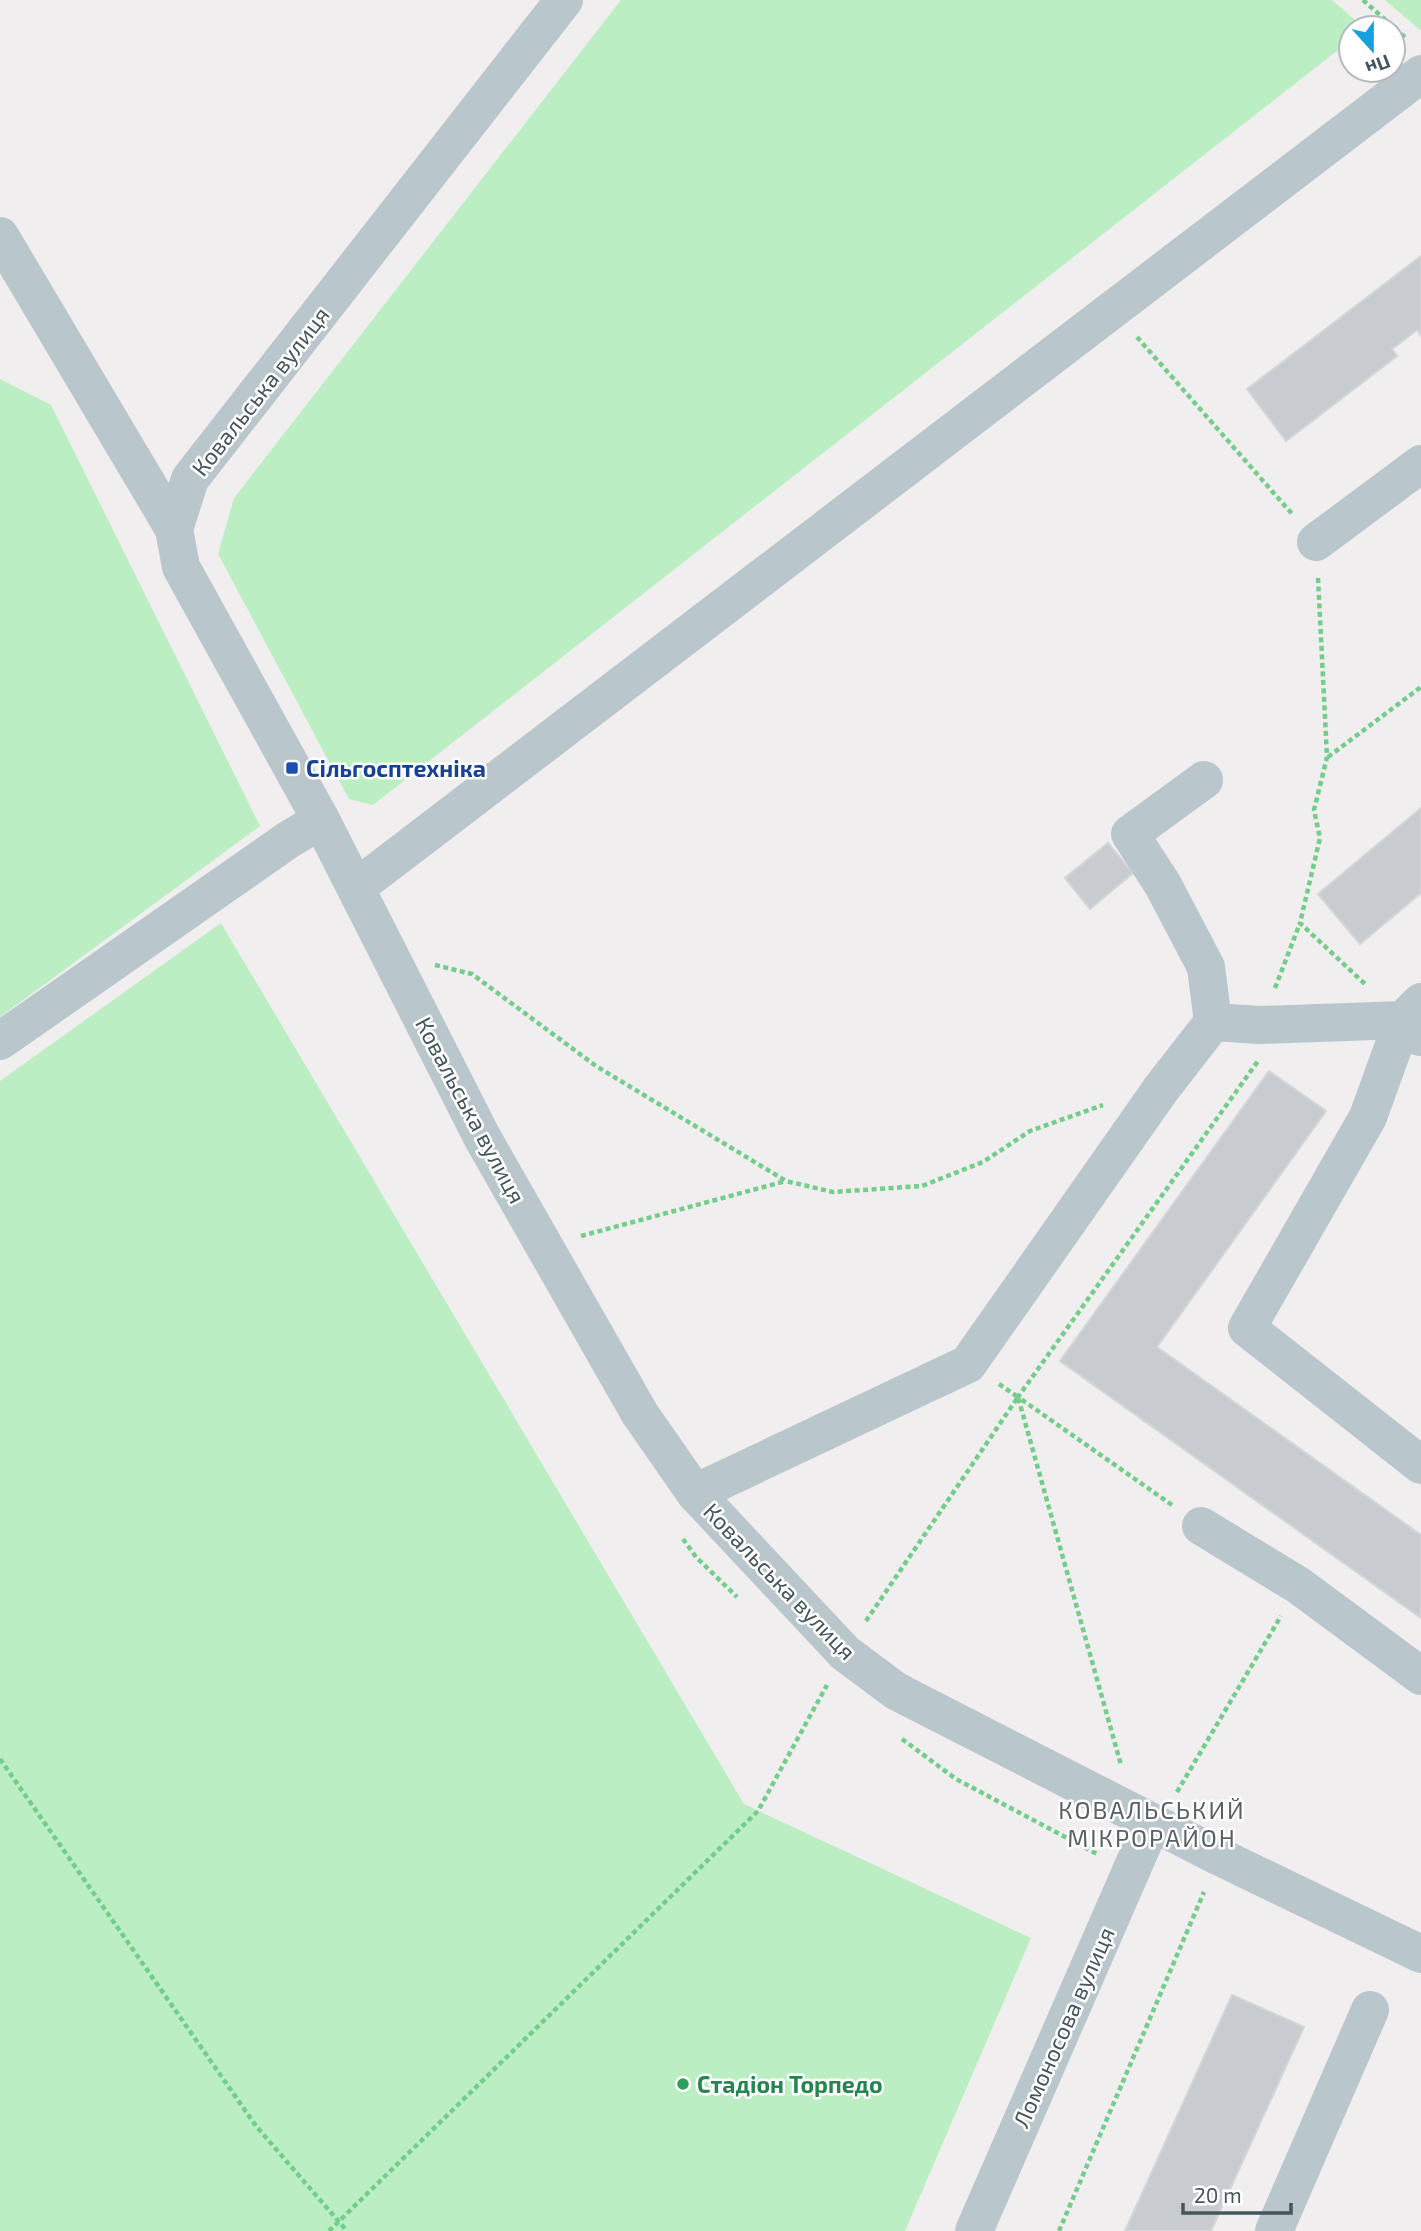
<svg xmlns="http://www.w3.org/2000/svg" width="1421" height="2231" font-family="'Exo 2',sans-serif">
<rect width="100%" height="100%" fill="#f0eeee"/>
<!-- green -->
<g fill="#bbefc3">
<polygon points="621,0 1332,0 1364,28 1351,28 1351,40 373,805 349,799 218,554 234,498"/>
<polygon points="1385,0 1421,0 1421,30 1420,30"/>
<polygon points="0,379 51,405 260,826 0,1017"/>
<polygon points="221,923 744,1804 1031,1938 905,2231 0,2231 0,1081"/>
</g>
<!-- building -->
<g fill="#c8ccd0" stroke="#d2d6d9" stroke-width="2">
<polygon points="1421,256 1421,336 1417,330 1392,349 1397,356 1286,441 1247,389"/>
<polygon points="1421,808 1421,893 1360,944 1318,894"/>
<polygon points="1108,843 1133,873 1090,909 1065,878"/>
<polygon points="1269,1071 1326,1111 1157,1347 1421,1535 1421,1618 1060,1361"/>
<polygon points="1232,1995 1304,2027 1211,2231 1125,2231"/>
</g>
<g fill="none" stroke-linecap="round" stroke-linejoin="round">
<!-- path -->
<g stroke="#73cd8b" stroke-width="4.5" stroke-dasharray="5 3.5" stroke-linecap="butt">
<polyline points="1363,0 1407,39"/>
<polyline points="1137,337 1293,515"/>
<polyline points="1318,578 1327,757 1314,810 1320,838 1300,923 1366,985"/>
<polyline points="1328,757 1421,687"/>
<polyline points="435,965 472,974 596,1066 786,1181 833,1192 922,1186 983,1162 1030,1131 1103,1105"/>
<polyline points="1275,988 1300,923"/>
<polyline points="581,1236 786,1181"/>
<polyline points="999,1384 1018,1397"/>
<polyline points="1172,1505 1018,1397 1258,1061"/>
<polyline points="683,1539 696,1557 737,1597"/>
<polyline points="866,1621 1018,1397 1121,1765"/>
<polyline points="902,1739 956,1779 1099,1855"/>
<polyline points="0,1759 256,2126 347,2231"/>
<polyline points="1177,1792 1281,1616"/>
<polyline points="329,2231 758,1811 827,1685"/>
<polyline points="1059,2231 1204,1892"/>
</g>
<!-- minor -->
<g stroke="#b9c6cb" stroke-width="38">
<polyline points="564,0 190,479 174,529 181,567 321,820 482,1137 640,1414 695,1493 845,1653 896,1691 1218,1856 1421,1954"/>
<polyline points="0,236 174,529"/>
<polyline points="1316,542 1421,464"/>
<polyline points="357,887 1421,74"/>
<polyline points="1421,1002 1403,1020 1368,1117 1247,1328 1421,1465"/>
<polyline points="1213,1022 1260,1025 1403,1020 1420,1037"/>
<polyline points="0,1041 288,840 321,820"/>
<polyline points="695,1493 968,1364 1161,1089 1213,1022 1206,967 1163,885 1130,834 1204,780"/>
<polyline points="1201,1526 1298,1585 1421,1676"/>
<polyline points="974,2231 1152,1823"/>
<polyline points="1274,2231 1370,2010"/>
</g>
</g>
<!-- markers -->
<rect fill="#1a4fb4" stroke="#fff" stroke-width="2.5" x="285" y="761" width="14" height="14" rx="3.5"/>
<circle fill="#2e9e5b" stroke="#fff" stroke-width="2.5" cx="683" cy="2084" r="7"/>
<g text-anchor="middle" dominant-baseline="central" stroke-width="5" stroke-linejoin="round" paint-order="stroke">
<!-- street labels -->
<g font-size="23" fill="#46565b" stroke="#fff">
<text transform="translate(260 391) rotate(-52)">Ковальська вулиця</text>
<text transform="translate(471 1110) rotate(62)">Ковальська вулиця</text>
<text transform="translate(780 1581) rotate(46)">Ковальська вулиця</text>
<text transform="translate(1063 2027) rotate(-66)">Ломоносова вулиця</text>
</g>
<!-- transit labels -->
<g font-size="23" font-weight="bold" fill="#164399" stroke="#fff" text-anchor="start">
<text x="306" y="768">Сільгосптехніка</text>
</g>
<!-- leisure labels -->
<g font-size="23" font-weight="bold" fill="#27864d" stroke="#fff" text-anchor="start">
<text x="697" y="2084">Стадіон Торпедо</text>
</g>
<!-- neighbourhood labels -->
<g font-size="24" letter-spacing="2" fill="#5a6063" stroke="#fff">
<text x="1152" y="1809">КОВАЛЬСЬКИЙ<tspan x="1152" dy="28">МІКРОРАЙОН</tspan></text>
</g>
</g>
<!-- north arrow -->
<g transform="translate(1372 49) rotate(159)"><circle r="33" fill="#ffffff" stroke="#b5bbbd" stroke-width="2"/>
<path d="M0-5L12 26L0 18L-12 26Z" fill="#189fe0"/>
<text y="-10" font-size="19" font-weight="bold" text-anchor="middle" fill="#46565b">Пн</text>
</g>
<!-- scale -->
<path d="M1183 2203v10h108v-10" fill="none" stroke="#46565b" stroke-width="3.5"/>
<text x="1194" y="2203" font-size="21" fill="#46565b" stroke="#ffffff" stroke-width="5" paint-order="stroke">20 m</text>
</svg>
